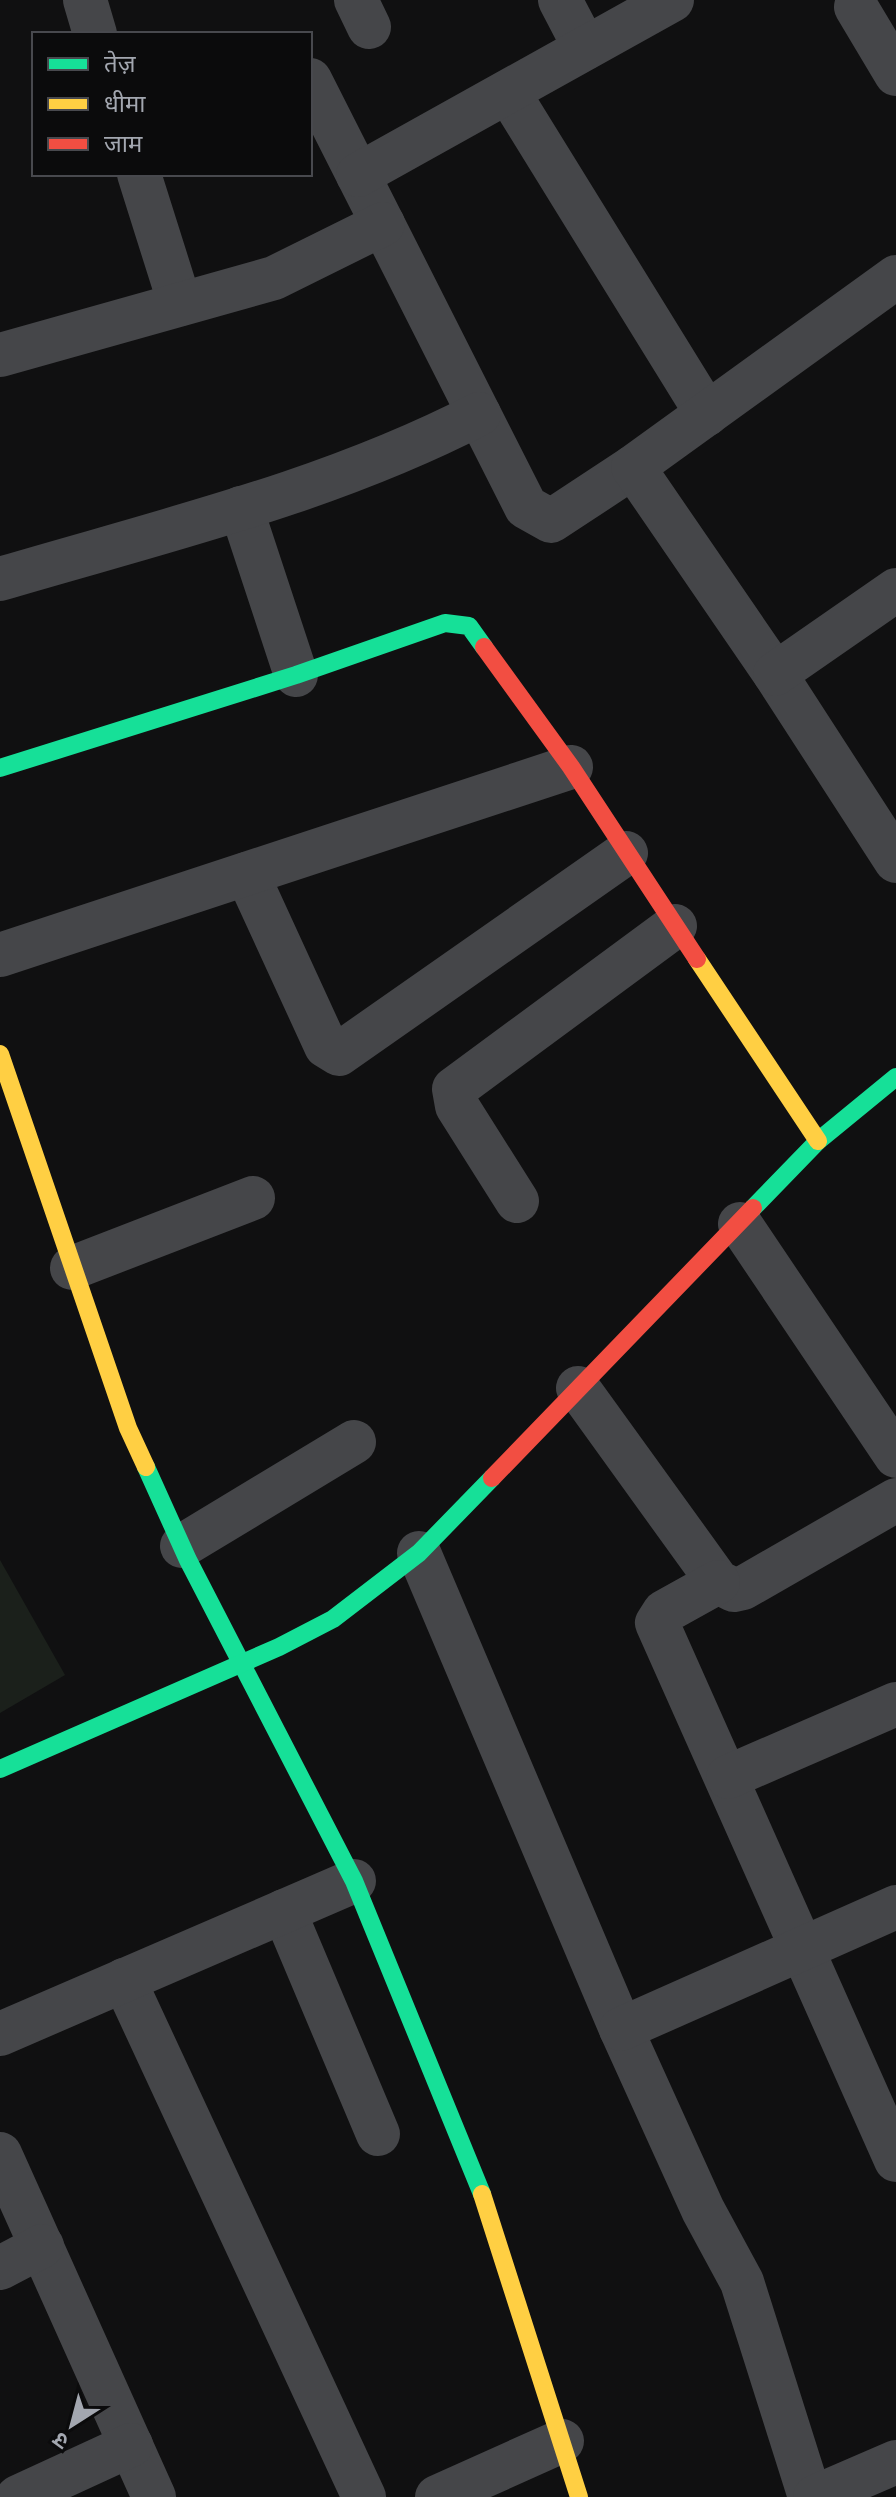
<svg xmlns="http://www.w3.org/2000/svg" width="896" height="2497" font-family="Jost,'Noto Sans Devanagari',sans-serif">
<rect width="100%" height="100%" fill="#101011"/>
<!-- green -->
<polygon fill="#1b201b" points="0,1560 65,1675 0,1713"/>
<g fill="none" stroke-linecap="round" stroke-linejoin="round">
<!-- street -->
<g stroke="#454649" stroke-width="44">
<polyline points="85,0 95,34"/>
<polyline points="356,0 369,27"/>
<polyline points="560,0 585,48"/>
<polyline points="856,7 896,74"/>
<polyline points="310,80 526,507 551,521 633,467"/>
<polyline points="508,92 707,414"/>
<polyline points="139,174 180,304"/>
<polyline points="358,175 672,0"/>
<polyline points="896,277 633,467 775,674 896,861"/>
<polyline points="0,355 274,278 383,224"/>
<polyline points="241,508 296,675"/>
<path d="M0,579C162,531 328,492 479,414"/>
<polyline points="775,674 896,590"/>
<polyline points="247,874 326,1046 339,1054 626,853"/>
<polyline points="0,955 571,767"/>
<polyline points="517,1201 457,1106 454,1089 675,926"/>
<polyline points="740,1224 896,1456"/>
<polyline points="72,1268 253,1198"/>
<polyline points="578,1388 718,1582 734,1590 743,1588 896,1500"/>
<polyline points="182,1546 354,1442"/>
<polyline points="419,1553 621,2029 703,2210 742,2282 810,2497"/>
<polyline points="718,1582 664,1612 657,1623 896,2160"/>
<polyline points="728,1777 896,1704"/>
<polyline points="284,1911 378,2134"/>
<polyline points="124,1980 364,2497"/>
<polyline points="621,2029 896,1907"/>
<polyline points="0,2034 354,1881"/>
<polyline points="0,2154 154,2497"/>
<polyline points="0,2268 42,2246"/>
<polyline points="18,2497 131,2445"/>
<polyline points="437,2497 562,2441"/>
<polyline points="815,2497 896,2462"/>
</g>
<!-- fast -->
<g stroke="#16e098" stroke-width="18">
<polyline points="0,768 296,675 445,623 469,626 484,647"/>
<polyline points="753,1208 818,1141 896,1077"/>
<polyline points="146,1467 188,1560 354,1881 482,2194"/>
<polyline points="0,1769 279,1647 333,1619 419,1553 492,1478"/>
</g>
<!-- slow -->
<g stroke="#ffcf43" stroke-width="18">
<polyline points="697,959 818,1141"/>
<polyline points="0,1054 128,1428 146,1467"/>
<polyline points="482,2194 579,2497"/>
</g>
<!-- jam -->
<g stroke="#f24e42" stroke-width="18">
<polyline points="484,647 571,767 697,959"/>
<polyline points="492,1478 753,1208"/>
</g>
</g>
<!-- legend -->
<rect x="32" y="32" width="280" height="144" fill="#0b0b0c" stroke="#48494e" stroke-width="2"/>
<rect x="48" y="58" width="40" height="12" fill="#16e098" stroke="#48494e" stroke-width="2"/>
<text x="104" y="72" font-size="24" fill="#a3a7b0">तेज़</text>
<rect x="48" y="98" width="40" height="12" fill="#ffcf43" stroke="#48494e" stroke-width="2"/>
<text x="104" y="112" font-size="24" fill="#a3a7b0">धीमा</text>
<rect x="48" y="138" width="40" height="12" fill="#f24e42" stroke="#48494e" stroke-width="2"/>
<text x="104" y="152" font-size="24" fill="#a3a7b0">जाम</text>
<!-- north arrow -->
<g transform="translate(72 2425) rotate(216)" stroke="#0b0b0c" stroke-width="6" paint-order="stroke">
<path d="M0-6L14 30L0 20L-14 30Z" fill="#a3a7b0"/>
<text y="-12" font-size="22" font-weight="bold" text-anchor="middle" fill="#a3a7b0">उ</text>
</g>
</svg>
